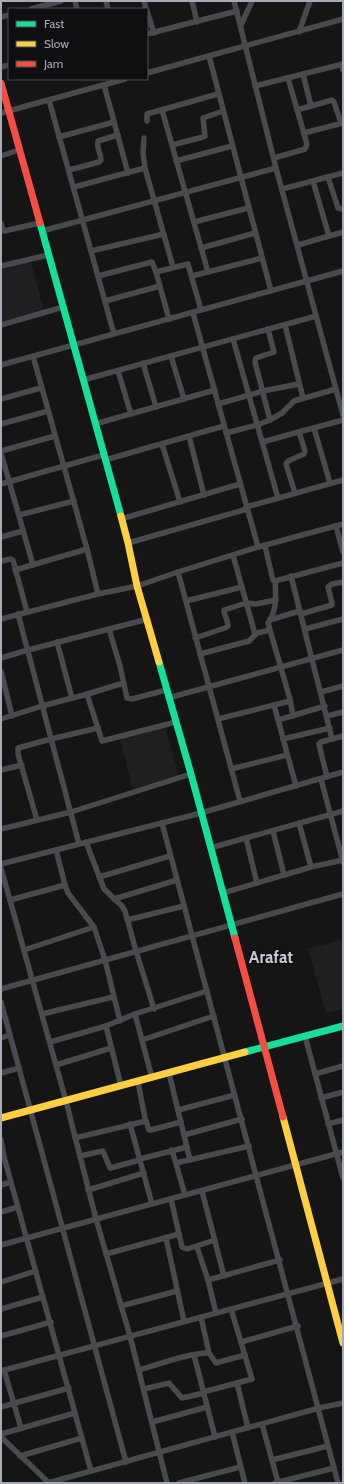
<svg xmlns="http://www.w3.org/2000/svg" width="344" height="1484" font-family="Cabin,sans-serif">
<rect width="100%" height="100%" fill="#151515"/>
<!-- built -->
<g fill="#1f1f21">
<polygon points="31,261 44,312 1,322 1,269"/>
<polygon points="165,728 179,776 133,790 120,738"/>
<polygon points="343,939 343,1009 326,1013 308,949"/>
</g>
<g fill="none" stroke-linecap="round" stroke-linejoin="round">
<!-- street -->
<g stroke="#494a4e" stroke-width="5.5">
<polyline points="75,1 77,9"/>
<polyline points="106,1 108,9"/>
<polyline points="144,1 146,9"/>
<polyline points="192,1 197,22"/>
<polyline points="234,1 276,168 343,415"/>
<polyline points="31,9 61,1"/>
<polyline points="147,11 154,33"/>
<polyline points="1,17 9,15"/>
<polyline points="241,25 252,1"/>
<polyline points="299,32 310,1"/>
<polyline points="147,34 237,11"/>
<polyline points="209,56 271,291"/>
<polyline points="341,64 343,70"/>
<polyline points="1,67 9,65"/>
<polyline points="147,73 343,19"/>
<polyline points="303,74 311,106"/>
<polyline points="104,85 128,173"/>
<polyline points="255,86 343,64"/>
<polyline points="49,100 114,334"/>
<polyline points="162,110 208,272"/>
<polyline points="297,110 332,100 334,102 341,123"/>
<polyline points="1,113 125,79"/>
<polyline points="147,121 147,114 218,94"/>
<polyline points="304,133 343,123"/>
<polyline points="59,137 114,122"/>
<polyline points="144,138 143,153 145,168 173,267"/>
<polyline points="172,145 203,137 205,136 203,118 223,111"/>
<polyline points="1,156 19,150"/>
<polyline points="274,158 305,149 307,144 288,78"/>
<polyline points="176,161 232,146"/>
<path d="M69,170L99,162L101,160C101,153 96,147 98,141L118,135"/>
<polyline points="328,177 338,208 343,209"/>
<polyline points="313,181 329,236"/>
<polyline points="74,187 145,168"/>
<polyline points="282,189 343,173"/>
<polyline points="194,222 248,208"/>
<polyline points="1,223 3,230 4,231 40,223"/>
<polyline points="42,231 276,168"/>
<polyline points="298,245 343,232"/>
<polyline points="201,248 255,233"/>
<polyline points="91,251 164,234"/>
<polyline points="1,266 48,255"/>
<polyline points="156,272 188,264 201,310"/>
<polyline points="98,276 152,262 156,272 169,319"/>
<polyline points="192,276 262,258"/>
<polyline points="105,301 160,286"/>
<polyline points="193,313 258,547"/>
<polyline points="1,325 63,307"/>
<polyline points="285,325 303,398"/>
<polyline points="268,329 274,352 256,358 255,362 270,420"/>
<polyline points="233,339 278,498"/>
<polyline points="33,356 87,549 98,594"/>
<polyline points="171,356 184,399"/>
<polyline points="143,363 156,407"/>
<polyline points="1,365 343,271"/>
<polyline points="118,371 131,414"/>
<polyline points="83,380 316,316"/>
<polyline points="1,399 41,388"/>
<polyline points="218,404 263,391 299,384"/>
<polyline points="1,424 48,411"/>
<polyline points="95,424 215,390"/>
<polyline points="314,428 330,483"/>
<polyline points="226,433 257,425 270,420 282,413 294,401 336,389"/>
<polyline points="189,436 204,495"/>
<polyline points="262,442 343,420"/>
<polyline points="162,444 180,502"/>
<polyline points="1,451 55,436"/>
<polyline points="1,453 33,565"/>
<polyline points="105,460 224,426"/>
<polyline points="1,484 103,455"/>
<polyline points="295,493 286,464 288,461 304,454 305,451 299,432"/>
<polyline points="246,507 343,480"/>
<polyline points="19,515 74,501"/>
<polyline points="121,519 240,484"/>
<polyline points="336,526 343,552"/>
<polyline points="1,537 23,531"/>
<polyline points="128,543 247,509"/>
<polyline points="265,546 272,576 273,580 275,581 343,563"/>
<polyline points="233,555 255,634"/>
<polyline points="1,561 10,559 13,560 27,612"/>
<polyline points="15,570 87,549"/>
<polyline points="178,572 240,801"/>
<polyline points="291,576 332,739"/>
<polyline points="186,601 242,587"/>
<polyline points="18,614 79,844"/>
<polyline points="301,614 332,605 332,603 328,587 332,584 343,582"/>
<polyline points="1,619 98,594 137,586 178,572 258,547 343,524"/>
<path d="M270,620C277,608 276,594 275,581"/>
<polyline points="109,629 120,666 127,698 132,699 166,690"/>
<polyline points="305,629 343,619"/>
<path d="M195,638L225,628L228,626C228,620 224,615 224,610L246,603L256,604L276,600"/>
<polyline points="57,642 72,698"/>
<polyline points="200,654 249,641 257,633 270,630"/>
<polyline points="1,658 28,650 148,619"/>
<polyline points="1,671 12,716"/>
<polyline points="321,692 343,686"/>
<polyline points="87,694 102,741 176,722"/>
<polyline points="168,698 343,650"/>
<polyline points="274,705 296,786"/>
<polyline points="293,716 290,699 268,623 270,620 300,611"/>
<polyline points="327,716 343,712"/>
<polyline points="1,719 42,706 84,695 124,683"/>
<polyline points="218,719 290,701"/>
<polyline points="278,720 325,706"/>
<polyline points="283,739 330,728"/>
<polyline points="231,769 287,755"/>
<polyline points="1,770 22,765"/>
<polyline points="327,777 319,744 321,742 343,736"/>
<polyline points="321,779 343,862"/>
<polyline points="37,820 18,754 18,748 51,739 98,728"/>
<polyline points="162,823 338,1483"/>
<polyline points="299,823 311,867"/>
<polyline points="1,829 71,812 191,774"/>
<polyline points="273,831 284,875"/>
<polyline points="246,838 257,883"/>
<polyline points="86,842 104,889 122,906 125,911 136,951 154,1009"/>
<polyline points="210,848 343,811"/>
<polyline points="56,850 65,885 68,893 94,927 105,960 120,1021"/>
<polyline points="1,864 201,813 343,772"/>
<polyline points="1,868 66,1101 96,1219 130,1336 167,1483"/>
<polyline points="99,877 170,856"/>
<polyline points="223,893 311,867 343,860"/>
<polyline points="114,899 177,880"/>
<polyline points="10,900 65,885"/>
<polyline points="127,920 184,906"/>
<polyline points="24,950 94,927"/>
<polyline points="1,989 343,894"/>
<polyline points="1,1002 126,1462"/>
<polyline points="42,1014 113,997"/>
<polyline points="135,1014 152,1078"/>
<polyline points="106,1026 121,1086"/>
<polyline points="305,1036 343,1178"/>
<polyline points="1,1038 10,1035"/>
<polyline points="142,1040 214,1016"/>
<polyline points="50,1042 106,1026 135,1014 207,991"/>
<polyline points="56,1065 111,1048"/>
<polyline points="1,1073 19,1068"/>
<polyline points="169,1073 190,1160"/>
<polyline points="315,1074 343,1066"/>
<polyline points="138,1082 145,1118 149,1130 151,1130 181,1122"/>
<polyline points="321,1098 343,1092"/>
<polyline points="178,1110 235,1095"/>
<polyline points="130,1124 152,1204"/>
<polyline points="328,1124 343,1120"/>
<polyline points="184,1135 242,1119"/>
<polyline points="75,1138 146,1121"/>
<polyline points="1,1140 4,1157 91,1471"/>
<polyline points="172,1150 185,1195"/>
<polyline points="80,1156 103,1151 110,1168 140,1160"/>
<polyline points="140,1159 187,1147"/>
<polyline points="176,1163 249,1146"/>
<polyline points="1,1185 11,1182"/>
<polyline points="88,1190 144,1173"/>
<polyline points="202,1191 224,1276"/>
<polyline points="171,1199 182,1247 187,1249 215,1240"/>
<polyline points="1,1212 18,1207"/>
<polyline points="166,1238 184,1321"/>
<polyline points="1,1245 343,1152"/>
<polyline points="197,1247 208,1280 216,1313"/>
<polyline points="106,1254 179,1234"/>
<polyline points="208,1280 280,1260"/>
<polyline points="1,1282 36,1271"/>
<polyline points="121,1306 177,1291"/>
<polyline points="1,1309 43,1297"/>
<polyline points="201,1317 209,1353"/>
<polyline points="1,1336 51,1322"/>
<polyline points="241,1342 298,1326"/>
<polyline points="194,1355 215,1437"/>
<polyline points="4,1370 21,1428"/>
<path d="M139,1370C157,1365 191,1352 209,1353L216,1363L245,1355"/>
<polyline points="1,1371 343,1279"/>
<polyline points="237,1383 248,1428"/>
<polyline points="144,1389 169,1383 182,1398 204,1393"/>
<polyline points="203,1392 252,1379 231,1309"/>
<polyline points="1,1407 69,1388"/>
<polyline points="152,1422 207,1407"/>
<polyline points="262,1424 278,1482"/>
<polyline points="232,1432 245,1483"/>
<polyline points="1,1434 75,1413"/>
<polyline points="1,1437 49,1483"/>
<polyline points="20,1456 82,1438"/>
<polyline points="272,1460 328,1446"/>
<polyline points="48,1483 319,1408 343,1403"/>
<polyline points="179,1483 240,1467"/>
<polyline points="275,1483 334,1468"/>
</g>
<!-- fast -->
<g stroke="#16e098" stroke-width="7">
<polyline points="40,223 121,516"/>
<polyline points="159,662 191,774 235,938"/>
<polyline points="245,1052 343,1026"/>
</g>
<!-- slow -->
<g stroke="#ffcf43" stroke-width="7">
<polyline points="121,516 128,543 137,586 159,662"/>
<polyline points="283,1117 343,1343"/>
<polyline points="1,1118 245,1052"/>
</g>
<!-- jam -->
<g stroke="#f24e42" stroke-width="7">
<polyline points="1,83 40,223"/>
<polyline points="235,938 283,1117"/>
</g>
</g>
<g text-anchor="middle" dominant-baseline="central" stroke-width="3" stroke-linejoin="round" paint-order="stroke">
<!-- district labels -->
<g font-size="17" font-weight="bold" fill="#c7cad3" stroke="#0f0f11">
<text x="271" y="957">Arafat</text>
</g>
</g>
<!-- border -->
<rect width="344" height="1484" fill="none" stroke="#a6abb7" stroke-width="4"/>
<!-- legend -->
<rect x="8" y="8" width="140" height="72" fill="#0f0f11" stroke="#4b4d53"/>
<rect x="16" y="21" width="20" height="6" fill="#16e098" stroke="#4b4d53"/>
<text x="44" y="28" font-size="12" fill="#a6abb7">Fast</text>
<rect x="16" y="41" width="20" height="6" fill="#ffcf43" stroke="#4b4d53"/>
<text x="44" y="48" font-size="12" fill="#a6abb7">Slow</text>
<rect x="16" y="61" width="20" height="6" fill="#f24e42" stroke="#4b4d53"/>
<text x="44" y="68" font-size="12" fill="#a6abb7">Jam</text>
</svg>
